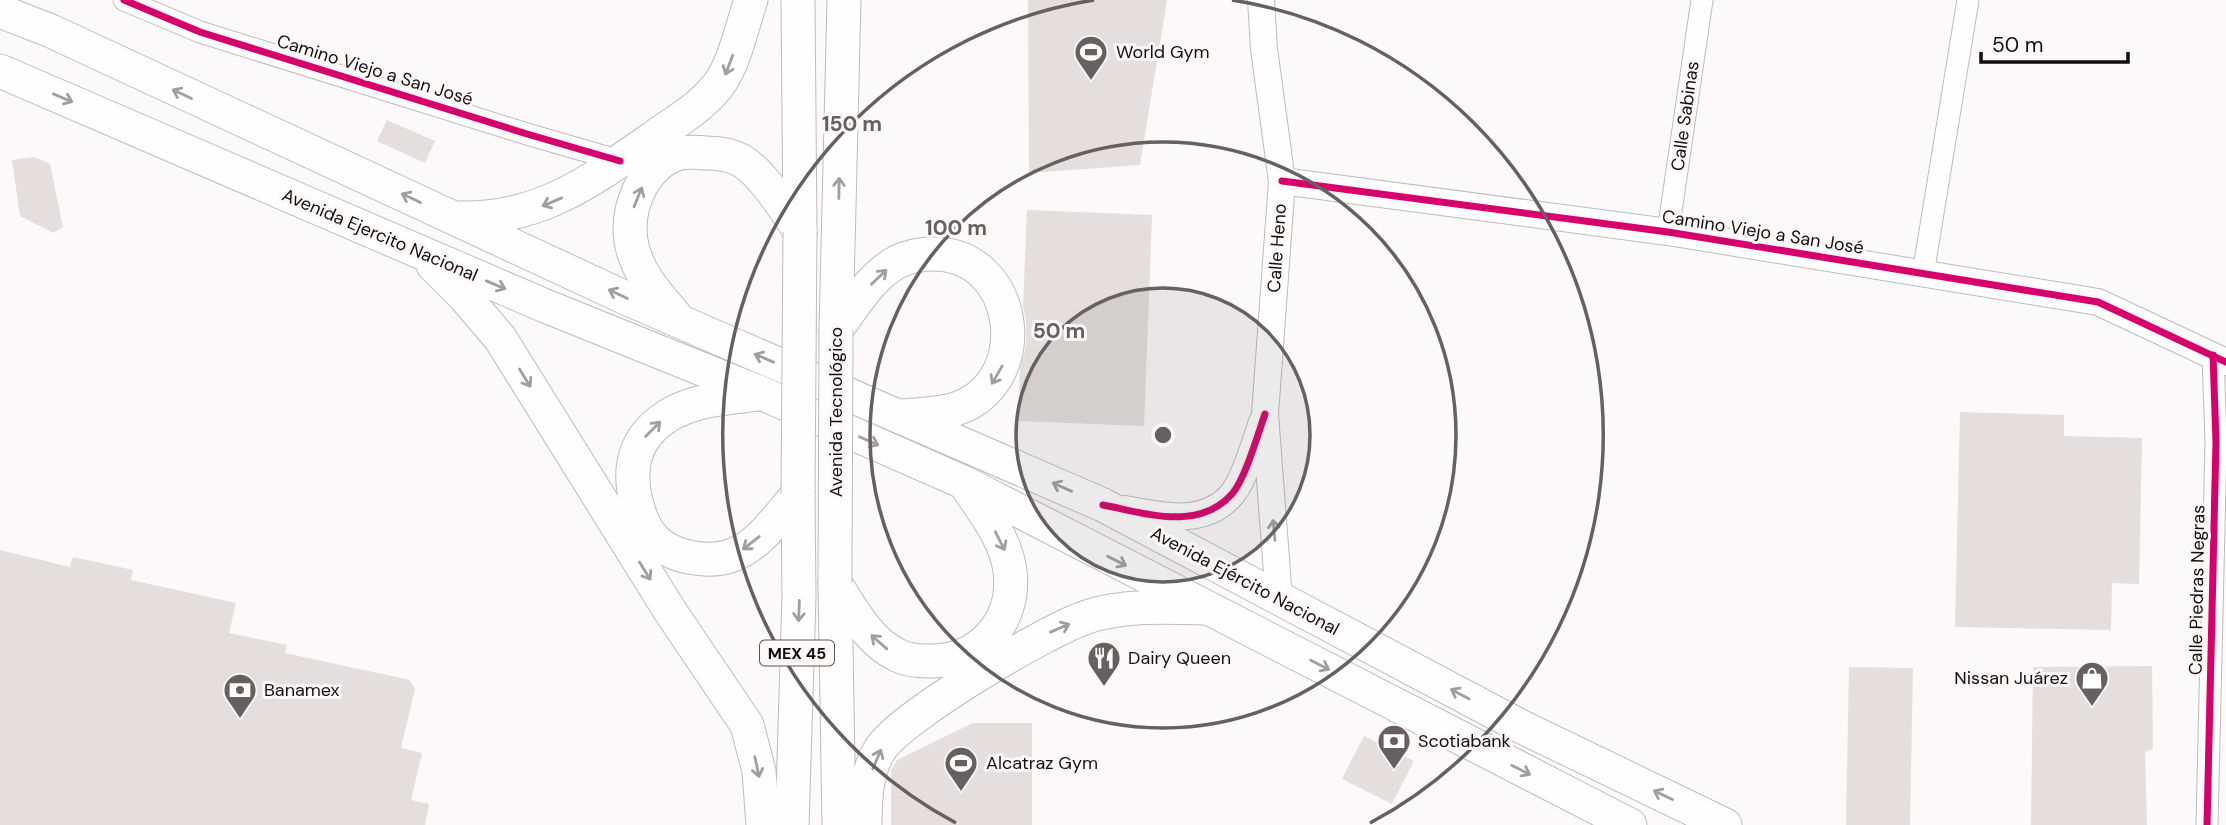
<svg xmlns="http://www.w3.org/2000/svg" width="2226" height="825" font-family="'DM Sans',sans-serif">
<rect width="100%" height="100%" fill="#fbf9f9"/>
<!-- building -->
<g fill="#e4dede">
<polygon points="1028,0 1167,0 1140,165 1029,173"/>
<polygon points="387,120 435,141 425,163 377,141"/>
<polygon points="34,157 50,164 63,227 53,233 20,216 12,160"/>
<polygon points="1027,210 1152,215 1144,426 1018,421 1020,368 1026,347 1026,321 1023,307"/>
<polygon points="1960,412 2064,415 2064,436 2142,438 2139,584 2112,583 2111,630 1955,627"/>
<polygon points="0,550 70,567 73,557 133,570 131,580 236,603 229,633 287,645 285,653 410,680 415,689 401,748 422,753 411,800 429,804 425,825 0,825"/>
<polygon points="2152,666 2153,749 2145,752 2147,825 2031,825 2033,667"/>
<polygon points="1849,667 1913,668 1910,825 1846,825"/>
<polygon points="973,723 1032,723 1032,825 891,825 891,770 897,760"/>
<polygon points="1364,736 1414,761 1392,804 1342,779"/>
</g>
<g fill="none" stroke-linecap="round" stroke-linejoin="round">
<defs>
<g id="minor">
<polyline points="124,0 200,32 527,134 620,161"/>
<polyline points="1668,232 1702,0"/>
<polyline points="1923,274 1968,0"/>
<polyline points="2207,825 2216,442 2213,355"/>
</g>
<g id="tertiary">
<polyline points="1261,0 1264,49 1282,181 1265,414 1279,599"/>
<polyline points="1282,181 1668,232 2098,302 2226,362"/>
<path d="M1125,509C1161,516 1206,527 1233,493C1245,478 1255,442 1262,422"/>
</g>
<g id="primary">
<polyline points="798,0 800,232"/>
<polyline points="0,11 51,31 628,299 1103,505 1522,727 1725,825"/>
<polyline points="0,71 543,305 761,393 965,483 1630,825"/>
<path d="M460,218C541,220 594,179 657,135C680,119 706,104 722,80C736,57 742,26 751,0"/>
<polyline points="433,265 464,296 500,338 670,611 747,725 759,771 763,825"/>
<path d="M674,314C655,292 636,271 631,241C626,209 642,168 674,155C683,151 696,152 706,153C717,153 732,155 742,161C763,174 787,211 800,232"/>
<path d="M836,330C854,306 870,277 897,262C907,257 921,254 933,254C1018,253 1037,381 956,409C939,414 921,414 903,416"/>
<polyline points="836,330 844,0"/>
<path d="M759,394C728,398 693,399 666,417C634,438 627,469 637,505C640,516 645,529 653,538C671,558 708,564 733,555C760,545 780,514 798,494"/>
<path d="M835,583C852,609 868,641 897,655C906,660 919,661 929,661C980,662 1016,622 1010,571C1006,539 983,511 966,485"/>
<polyline points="835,583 839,825"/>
<polyline points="792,825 799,597 798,494"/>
<path d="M865,825C865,800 866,770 881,748C904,715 1047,630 1087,617C1123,605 1165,607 1203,608"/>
</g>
</defs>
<!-- minor casing -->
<use href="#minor" stroke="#c0bbbb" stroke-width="23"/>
<!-- tertiary casing -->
<use href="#tertiary" stroke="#c0bbbb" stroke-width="28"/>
<!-- primary casing -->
<use href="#primary" stroke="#c0bbbb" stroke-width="35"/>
<!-- minor -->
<use href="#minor" stroke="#fefefe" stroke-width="21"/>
<!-- tertiary -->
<use href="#tertiary" stroke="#fefefe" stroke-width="26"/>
<!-- primary -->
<use href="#primary" stroke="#fefefe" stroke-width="33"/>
<defs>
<g id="primary-bridge">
<polyline points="798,494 800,232"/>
<polyline points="835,583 836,330"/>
</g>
</defs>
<!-- primary-bridge casing -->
<use href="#primary-bridge" stroke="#c0bbbb" stroke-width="35" stroke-linecap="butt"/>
<!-- primary-bridge -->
<use href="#primary-bridge" stroke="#fefefe" stroke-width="33"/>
<defs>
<g id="cycleway">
<polyline points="124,0 200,32 527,134 620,161"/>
<polyline points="1282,181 1668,232 2098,302 2226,362"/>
<path d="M1103,505C1145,513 1198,532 1232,494C1245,479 1258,434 1265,414"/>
<polyline points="2207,825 2216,442 2213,355"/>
</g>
</defs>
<!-- cycleway casing -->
<use href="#cycleway" stroke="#fcf8f8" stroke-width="11"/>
<!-- cycleway -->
<use href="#cycleway" stroke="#d6006c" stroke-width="7"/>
</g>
<!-- one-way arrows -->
<defs><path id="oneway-shaft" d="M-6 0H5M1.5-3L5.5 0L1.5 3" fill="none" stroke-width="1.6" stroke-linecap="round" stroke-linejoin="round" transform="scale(1.75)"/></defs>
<g stroke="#a19e9e">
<use href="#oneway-shaft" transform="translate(729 65) rotate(111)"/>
<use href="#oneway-shaft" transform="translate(182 94) rotate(-155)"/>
<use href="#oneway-shaft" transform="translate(63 98) rotate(23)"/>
<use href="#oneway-shaft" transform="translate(839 188) rotate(-89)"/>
<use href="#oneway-shaft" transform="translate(638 197) rotate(-68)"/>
<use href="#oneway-shaft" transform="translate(411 198) rotate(-155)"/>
<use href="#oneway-shaft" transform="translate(552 202) rotate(157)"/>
<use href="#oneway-shaft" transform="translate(879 277) rotate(-44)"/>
<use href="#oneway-shaft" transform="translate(496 285) rotate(23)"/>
<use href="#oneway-shaft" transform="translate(618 294) rotate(-155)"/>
<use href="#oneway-shaft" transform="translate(764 358) rotate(-157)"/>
<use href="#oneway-shaft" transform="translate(997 375) rotate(120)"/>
<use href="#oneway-shaft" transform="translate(525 378) rotate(58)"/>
<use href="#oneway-shaft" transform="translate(653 429) rotate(-45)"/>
<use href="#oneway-shaft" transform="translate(869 441) rotate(24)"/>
<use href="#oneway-shaft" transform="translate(1062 487) rotate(-156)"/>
<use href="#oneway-shaft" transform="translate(1274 530) rotate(-95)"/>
<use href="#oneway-shaft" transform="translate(1000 541) rotate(63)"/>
<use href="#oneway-shaft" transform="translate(751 543) rotate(142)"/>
<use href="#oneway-shaft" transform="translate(1117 561) rotate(27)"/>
<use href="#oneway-shaft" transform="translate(645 571) rotate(58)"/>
<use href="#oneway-shaft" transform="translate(799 611) rotate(92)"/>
<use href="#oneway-shaft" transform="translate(1060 628) rotate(-23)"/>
<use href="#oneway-shaft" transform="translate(879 642) rotate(-139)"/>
<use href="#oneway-shaft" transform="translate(1320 665) rotate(27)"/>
<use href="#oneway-shaft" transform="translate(1460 694) rotate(-152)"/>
<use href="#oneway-shaft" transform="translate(877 759) rotate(-67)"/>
<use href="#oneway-shaft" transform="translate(757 767) rotate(78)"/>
<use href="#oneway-shaft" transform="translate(1521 770) rotate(27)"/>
<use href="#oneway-shaft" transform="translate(1663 795) rotate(-154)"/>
</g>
<!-- distance rings -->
<circle cx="1163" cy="435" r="147" fill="#666060" fill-opacity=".12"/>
<g fill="none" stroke="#666060" stroke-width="3.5">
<circle cx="1163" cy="435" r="147"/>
<circle cx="1163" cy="435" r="293"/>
<path d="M956 823A440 440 0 0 1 1094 0M1232 0A440 440 0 0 1 1370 823"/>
</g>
<!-- icons -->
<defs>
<symbol id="stadium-pin" viewBox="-11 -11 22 30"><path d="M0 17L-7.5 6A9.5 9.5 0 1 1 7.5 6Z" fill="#666060" stroke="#fcf8f8"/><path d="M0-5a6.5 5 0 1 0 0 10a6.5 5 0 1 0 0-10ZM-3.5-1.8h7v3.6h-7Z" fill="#fff"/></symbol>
<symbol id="restaurant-pin" viewBox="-11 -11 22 30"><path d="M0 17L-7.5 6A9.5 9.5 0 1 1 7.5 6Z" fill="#666060" stroke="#fcf8f8"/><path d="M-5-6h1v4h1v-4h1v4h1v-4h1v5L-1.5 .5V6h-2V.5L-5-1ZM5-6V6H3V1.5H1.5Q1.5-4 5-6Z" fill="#fff"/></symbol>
<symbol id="shop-pin" viewBox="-11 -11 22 30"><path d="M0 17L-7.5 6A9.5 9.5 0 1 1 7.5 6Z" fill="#666060" stroke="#fcf8f8"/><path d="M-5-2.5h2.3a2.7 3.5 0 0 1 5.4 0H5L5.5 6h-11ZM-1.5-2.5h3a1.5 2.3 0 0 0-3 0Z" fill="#fff"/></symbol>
<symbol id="bank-pin" viewBox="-11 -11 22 30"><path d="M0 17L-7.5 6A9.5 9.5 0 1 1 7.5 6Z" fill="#666060" stroke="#fcf8f8"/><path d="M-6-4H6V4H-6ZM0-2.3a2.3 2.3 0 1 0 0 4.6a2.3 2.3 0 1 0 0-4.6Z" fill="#fff"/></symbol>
</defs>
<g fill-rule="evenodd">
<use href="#stadium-pin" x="1072" y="33" width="38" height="52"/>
<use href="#restaurant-pin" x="1085" y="639" width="38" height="52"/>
<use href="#shop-pin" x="2073" y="659" width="38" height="52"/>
<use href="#bank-pin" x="221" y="671" width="38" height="52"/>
<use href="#bank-pin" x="1375" y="722" width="38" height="52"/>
<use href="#stadium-pin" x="942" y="744" width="38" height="52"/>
</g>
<g text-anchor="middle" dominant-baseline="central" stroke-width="6" stroke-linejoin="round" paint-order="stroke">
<!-- shield labels -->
<rect fill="#fcf8f8" stroke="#5a5454" stroke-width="2" x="760" y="640.5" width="74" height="25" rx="5"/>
<g font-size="16" font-weight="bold" fill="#150e0e">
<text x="797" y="653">MEX 45</text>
</g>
<!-- poi labels -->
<g font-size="18" fill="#150e0e" stroke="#fcf8f8" text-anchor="start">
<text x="1116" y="52">World Gym</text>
<text x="1128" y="658">Dairy Queen</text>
<text x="2068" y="678" text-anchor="end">Nissan Juárez</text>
<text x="264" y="690">Banamex</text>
<text x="1418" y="741">Scotiabank</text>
<text x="986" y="763">Alcatraz Gym</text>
</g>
<!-- street labels -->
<g font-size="18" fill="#150e0e" stroke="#fcf8f8">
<text transform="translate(375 70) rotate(17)">Camino Viejo a San José</text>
<text transform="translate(1685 116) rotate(-82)">Calle Sabinas</text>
<text transform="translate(1763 232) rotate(9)">Camino Viejo a San José</text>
<text transform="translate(380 235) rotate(23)">Avenida Ejercito Nacional</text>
<text transform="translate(1277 248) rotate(-86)">Calle Heno</text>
<text transform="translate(836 412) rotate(-90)">Avenida Tecnológico</text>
<text transform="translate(1245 581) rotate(28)">Avenida Ejército Nacional</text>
<text transform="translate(2197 590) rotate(-89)">Calle Piedras Negras</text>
</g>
</g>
<circle cx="1163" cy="435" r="10" fill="#666060" stroke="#fcf8f8" stroke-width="3.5"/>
<g font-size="21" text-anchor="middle" font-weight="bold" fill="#666060" stroke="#fcf8f8" stroke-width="6" stroke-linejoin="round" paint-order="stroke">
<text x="852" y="131">150 m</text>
<text x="956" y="235">100 m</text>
<text x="1059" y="338">50 m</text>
</g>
<!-- scale -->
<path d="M1981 52v10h147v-10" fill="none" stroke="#150e0e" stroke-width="3.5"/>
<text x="1992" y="52" font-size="21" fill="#150e0e" stroke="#fcf8f8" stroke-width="5" paint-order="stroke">50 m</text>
</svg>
